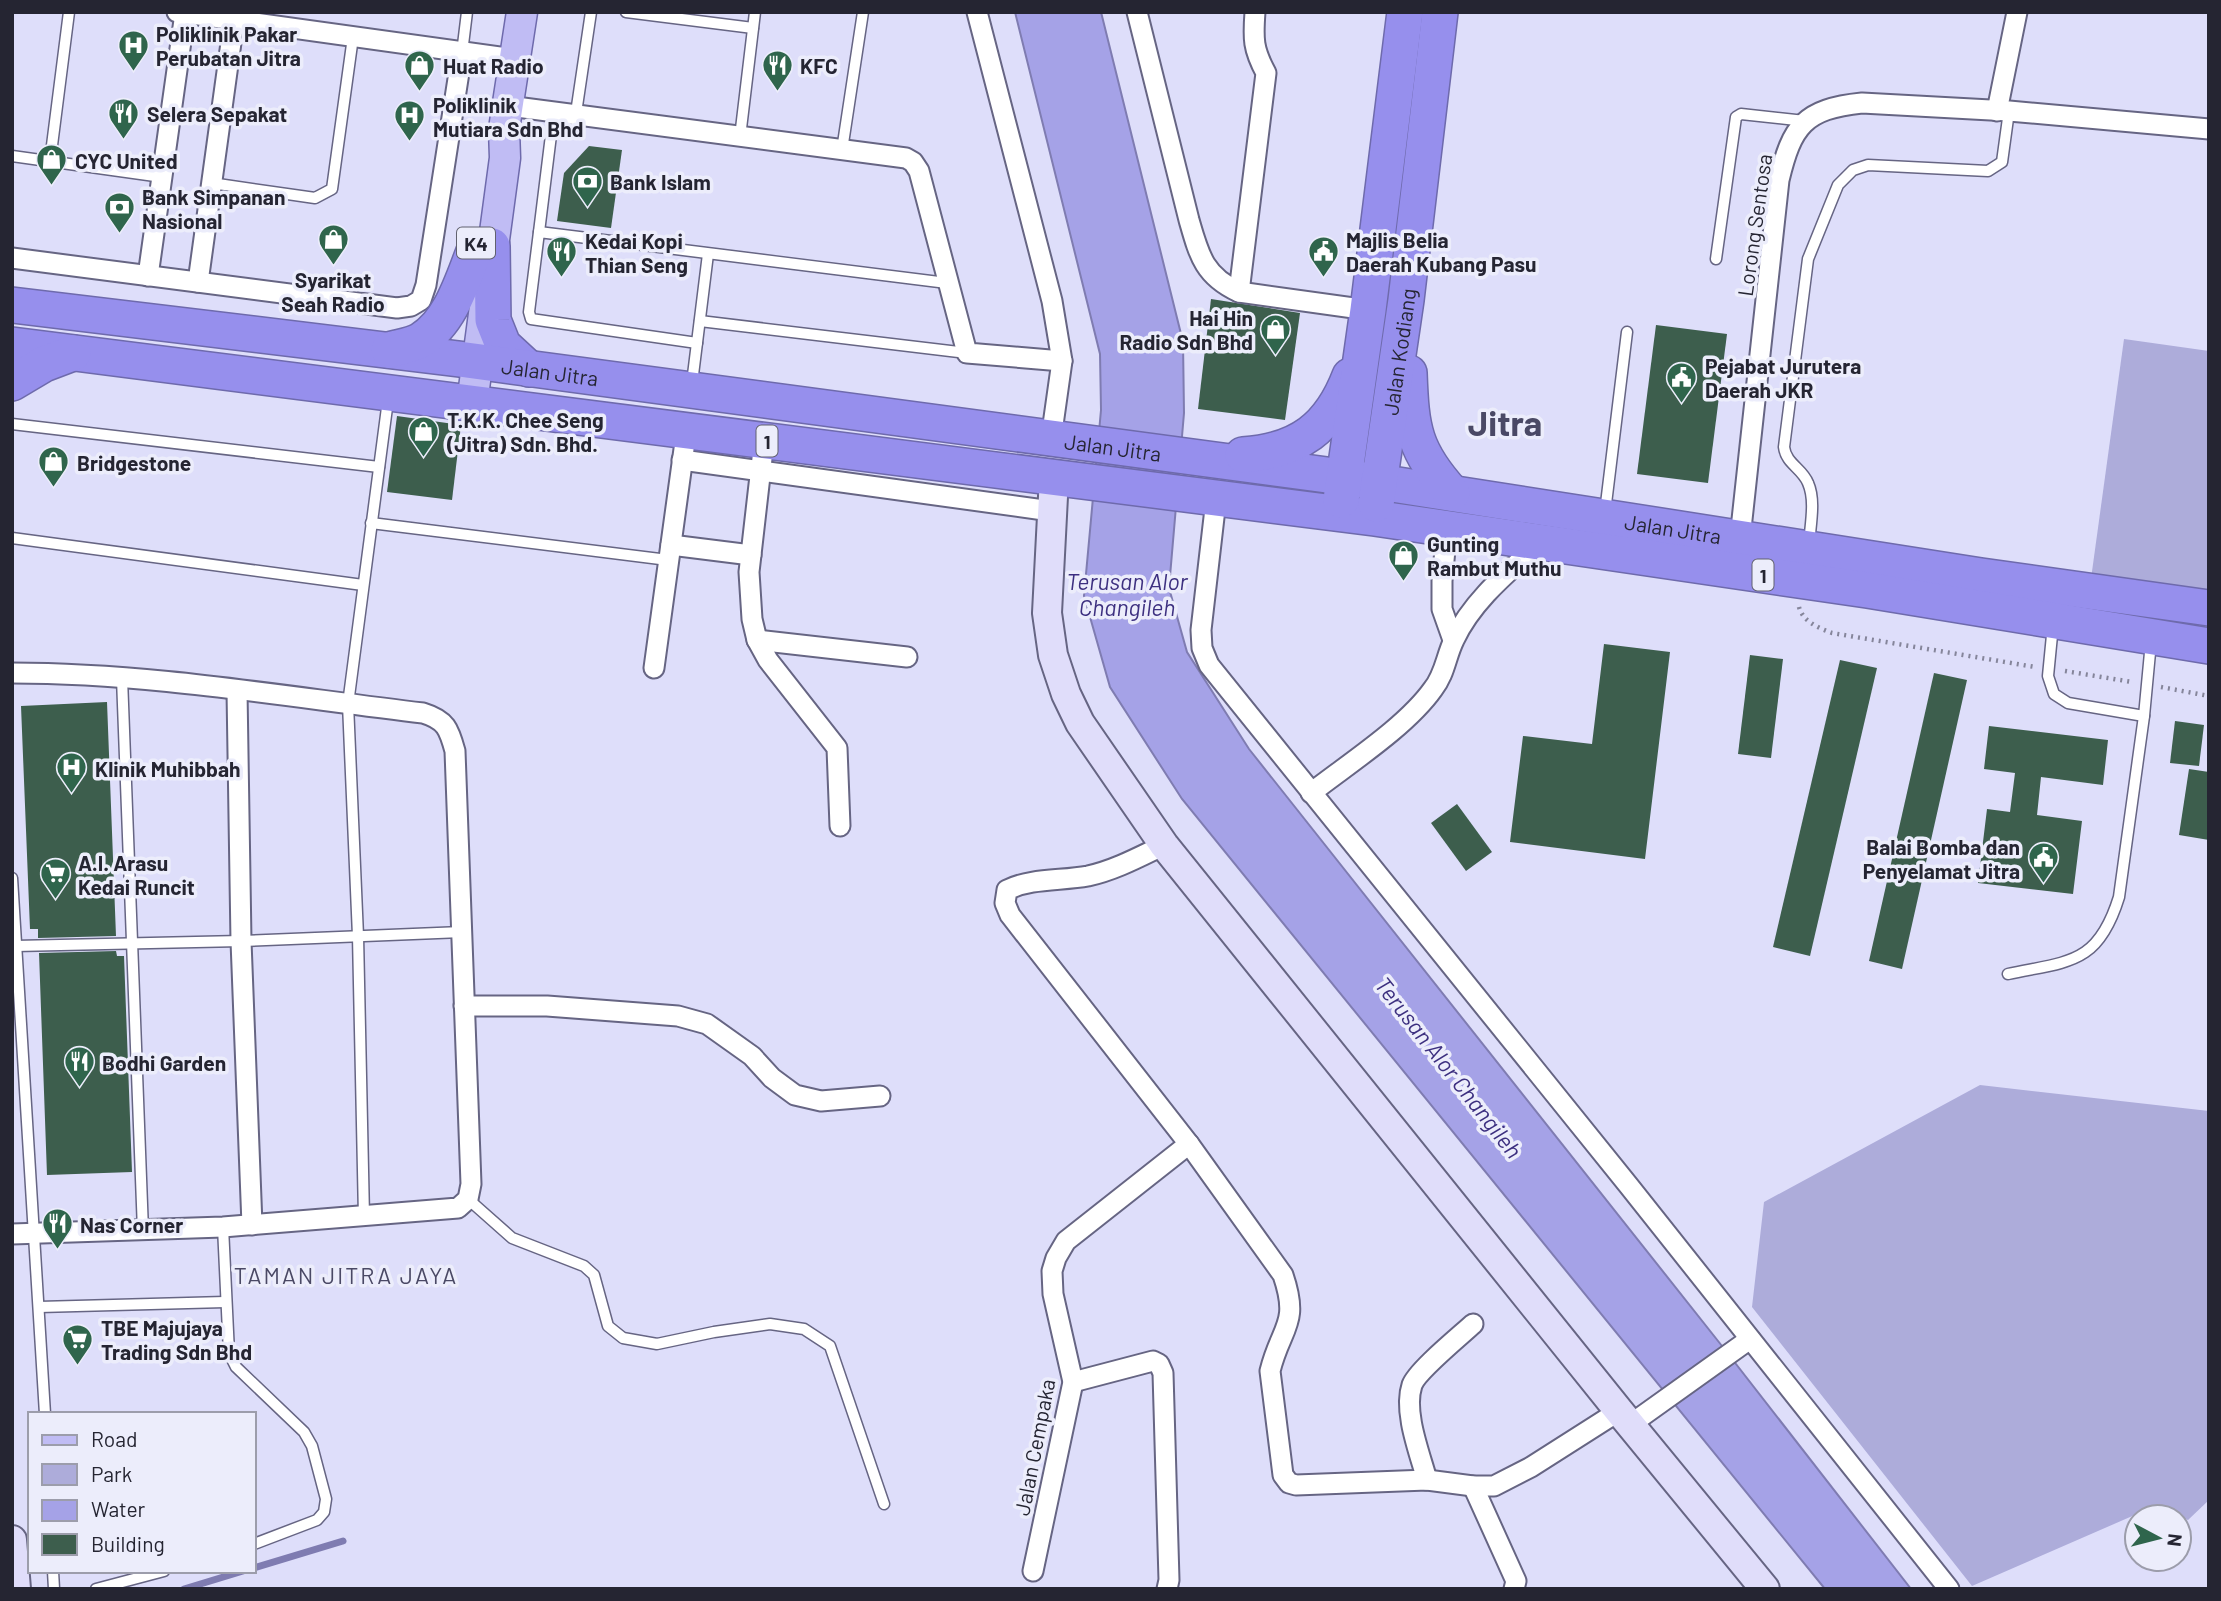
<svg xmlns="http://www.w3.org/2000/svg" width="2221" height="1601" font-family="Barlow,sans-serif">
<rect width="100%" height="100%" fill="#dedefa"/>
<!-- green -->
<g fill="#adacda">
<polygon points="2124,339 2209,351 2209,603 2090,586"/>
<polygon points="1980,1085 2209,1111 2209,1500 2188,1520 2153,1507 1972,1586 1752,1307 1764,1202"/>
</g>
<!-- water -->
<polygon fill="#a5a2e7" stroke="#7f7cb1" stroke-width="2" points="1015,12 1101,12 1183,342 1184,413 1169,588 1187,652 1249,749 1722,1346 1911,1589 1825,1589 1182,799 1110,687 1084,596 1101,410 1100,354"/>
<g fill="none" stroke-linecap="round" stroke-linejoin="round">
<!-- stream -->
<g stroke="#7f7cb1" stroke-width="7">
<polyline points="254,1568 343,1541"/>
<polyline points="184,1589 243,1571"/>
</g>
</g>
<!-- building -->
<g fill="#3d5e4d">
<polygon points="589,146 622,150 611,228 557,221 564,173"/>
<polygon points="1211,299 1300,313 1285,420 1198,409"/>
<polygon points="1656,325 1727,334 1708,483 1637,474"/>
<polygon points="397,416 461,425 452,500 387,492"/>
<polygon points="1604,644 1670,652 1645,859 1510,842 1523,736 1592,744"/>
<polygon points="1750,655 1783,659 1771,758 1738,754"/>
<polygon points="1840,660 1877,668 1810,956 1773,947"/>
<polygon points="1934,673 1967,680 1902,969 1869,961"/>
<polygon points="107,702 116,936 38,938 38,929 30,929 21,706"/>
<polygon points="2175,721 2204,725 2199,766 2170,763"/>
<polygon points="1989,726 2108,740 2103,785 2041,777 2037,815 2082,821 2073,894 1978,883 1987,809 2010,812 2015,773 1984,769"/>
<polygon points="2189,769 2209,772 2209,840 2179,835"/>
<polygon points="1457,804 1492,852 1466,871 1431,823"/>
<polygon points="116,951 117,956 124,956 132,1172 47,1175 39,953"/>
</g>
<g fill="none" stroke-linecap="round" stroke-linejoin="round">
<defs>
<g id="lane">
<polyline points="626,12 753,28"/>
<polyline points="462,53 467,12"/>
<polyline points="576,113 591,12"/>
<polyline points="740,137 755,12"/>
<polyline points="842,150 863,12"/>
<polyline points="12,156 162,177"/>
<polyline points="50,161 69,12"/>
<polyline points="211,183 315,198 332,189 353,37"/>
<polyline points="539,232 554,111"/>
<polyline points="1716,259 1736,117 1741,114 1805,121"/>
<polyline points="700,321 967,353"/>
<polyline points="697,343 531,319 529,312 539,232 947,283"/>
<polyline points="692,383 708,254"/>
<polyline points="12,424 379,467"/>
<polyline points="1605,512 1627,332"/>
<polyline points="371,523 668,560"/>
<polyline points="12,538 363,585"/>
<path d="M1809,545C1810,526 1816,501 1808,483C1802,468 1786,464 1784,447L1808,259L1838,185L1853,170L1868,165L1988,171L2002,162L2009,111"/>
<polyline points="2053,625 2048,676 2054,694 2068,703 2144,716"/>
<polyline points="122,678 143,1231"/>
<polyline points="12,878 45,1414"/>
<polyline points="15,946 241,941 462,932"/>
<path d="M2008,974C2069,961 2098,965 2119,897L2144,716L2151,642"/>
<polyline points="468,1199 512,1238 584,1266 594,1275 608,1326 623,1338 657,1344 714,1332 770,1324 804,1329 830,1346 884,1504"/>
<polyline points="364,1217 358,936 348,704 388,400"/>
<polyline points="223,1227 229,1353 236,1367 304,1432 312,1446 326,1499 324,1512 317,1520 254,1544"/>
<polyline points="39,1307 225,1302"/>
<polyline points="53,1571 54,1589"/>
<polyline points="96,1589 164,1571"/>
</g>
<g id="street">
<polyline points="177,12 514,59"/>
<polyline points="977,12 1052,301 1062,361 1051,439"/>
<path d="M1137,12L1189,220C1199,255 1204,276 1239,292L1368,310"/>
<polyline points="508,106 906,158 913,162 919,171 967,353 1062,361"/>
<polyline points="1997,111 2017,12"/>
<polyline points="12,258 397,308 411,306 421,300 426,285 462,53"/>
<polyline points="148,276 185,13"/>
<polyline points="198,282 234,21"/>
<path d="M1239,292L1266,73C1253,49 1253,39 1255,12"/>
<polyline points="764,441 749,572 752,619 757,640 768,660 837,748 840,826"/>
<polyline points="682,460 1051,511"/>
<polyline points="1216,500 1201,630 1202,648 1209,665 1629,1186 1949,1589"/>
<polyline points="1447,529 1442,581 1442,609 1453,640"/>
<path d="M1740,538L1779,180C1792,126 1804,109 1862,103L2009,111L2209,129"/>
<polyline points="671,545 751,555"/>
<polyline points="757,640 907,657"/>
<polyline points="654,668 684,449"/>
<path d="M12,673C149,673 287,697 423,713C446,720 449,729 455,751L471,1184L468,1199L458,1208L223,1227L12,1234"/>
<polyline points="237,691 241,941 252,1225"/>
<path d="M1311,793C1348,764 1406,727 1433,689C1445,674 1446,656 1454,640C1472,601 1508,572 1539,544"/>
<path d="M1164,845C1139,857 1115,870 1088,876C1061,881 1031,878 1007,890L1005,903L1010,915L1189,1144L1283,1275C1300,1325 1281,1326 1270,1371L1283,1475L1289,1483L1296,1485L1427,1480L1473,1486H1494L1531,1467L1619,1411"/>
<polyline points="464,1006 547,1006 678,1016 707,1024 752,1056 772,1078 795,1095 821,1101 880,1096"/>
<polyline points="1073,1382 1153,1361 1159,1364 1163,1373 1169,1580 1167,1589"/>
<polyline points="1631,1424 1750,1339"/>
<path d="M1427,1480C1420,1454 1403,1412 1412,1385C1417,1371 1460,1336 1473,1324"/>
<polyline points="1473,1486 1516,1581 1514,1589"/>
<polyline points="1033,1571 1073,1382 1053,1294 1052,1271 1056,1258 1066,1241 1189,1144"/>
</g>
<g id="secondary">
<polyline points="1054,477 1047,613 1053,655 1066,694 1080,723 1164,845 1619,1411 1765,1589"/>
<polyline points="12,1540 16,1589"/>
</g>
<polyline id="primary" points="472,403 505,158 504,129 522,12"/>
<g id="highway">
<polyline points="492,246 493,320 503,345 529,369"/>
<path id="s1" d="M12,305L459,359L1379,482L1981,576L2209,608"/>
<polyline points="12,345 1374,518 1867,590 2209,646"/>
<path d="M389,350C399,347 413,345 421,340C451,322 463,279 475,249"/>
<path d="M1409,373C1411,429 1414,451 1452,493"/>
<polyline points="12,383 44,364 73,353"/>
<path d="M1243,455C1299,451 1330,428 1350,376"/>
<polyline points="1341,500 1368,310 1405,12"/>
<path id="s2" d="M1376,504L1406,300L1440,12"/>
</g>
</defs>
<!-- lane casing -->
<use href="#lane" stroke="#666583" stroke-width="13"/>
<!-- street casing -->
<use href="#street" stroke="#666583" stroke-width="23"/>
<!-- secondary casing -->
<use href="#secondary" stroke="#666583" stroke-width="32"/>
<!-- primary casing -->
<use href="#primary" stroke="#6e6aac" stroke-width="33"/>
<!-- highway casing -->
<use href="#highway" stroke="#6e6aac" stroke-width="38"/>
<!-- path -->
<g stroke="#85859a" stroke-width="4.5" stroke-dasharray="2 5" stroke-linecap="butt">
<path d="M1799,607C1803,622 1819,628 1832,633L2035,667"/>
<polyline points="2065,671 2132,682"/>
<polyline points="2161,687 2209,696"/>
</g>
<!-- lane -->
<use href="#lane" stroke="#fff" stroke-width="10"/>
<!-- street -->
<use href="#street" stroke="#fff" stroke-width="19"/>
<!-- secondary -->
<use href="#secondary" stroke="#e0ddfa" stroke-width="28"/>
<!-- primary -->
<use href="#primary" stroke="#c0bcf4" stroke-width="30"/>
<!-- highway -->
<use href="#highway" stroke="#968fed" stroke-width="35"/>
</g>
<!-- icons -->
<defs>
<symbol id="hospital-pin" viewBox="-11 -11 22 30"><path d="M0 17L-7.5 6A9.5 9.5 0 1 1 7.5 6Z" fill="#2f654c" stroke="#ecedfb"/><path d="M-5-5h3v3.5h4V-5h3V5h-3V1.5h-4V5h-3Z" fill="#fff"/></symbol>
<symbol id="shop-pin" viewBox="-11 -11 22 30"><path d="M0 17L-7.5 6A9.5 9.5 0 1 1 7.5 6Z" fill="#2f654c" stroke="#ecedfb"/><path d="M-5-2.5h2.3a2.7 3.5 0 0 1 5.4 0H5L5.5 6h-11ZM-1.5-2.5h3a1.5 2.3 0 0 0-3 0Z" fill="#fff"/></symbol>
<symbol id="restaurant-pin" viewBox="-11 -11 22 30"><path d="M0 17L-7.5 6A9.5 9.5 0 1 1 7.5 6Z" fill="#2f654c" stroke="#ecedfb"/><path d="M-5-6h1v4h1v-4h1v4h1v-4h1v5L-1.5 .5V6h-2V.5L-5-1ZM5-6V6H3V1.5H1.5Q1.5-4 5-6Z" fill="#fff"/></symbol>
<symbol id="bank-pin" viewBox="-11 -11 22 30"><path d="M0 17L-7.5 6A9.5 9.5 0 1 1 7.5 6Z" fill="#2f654c" stroke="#ecedfb"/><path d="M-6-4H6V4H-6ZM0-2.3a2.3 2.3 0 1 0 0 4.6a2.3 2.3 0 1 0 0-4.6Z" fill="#fff"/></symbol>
<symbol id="civic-pin" viewBox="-11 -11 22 30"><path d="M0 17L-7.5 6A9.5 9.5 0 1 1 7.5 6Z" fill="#2f654c" stroke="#ecedfb"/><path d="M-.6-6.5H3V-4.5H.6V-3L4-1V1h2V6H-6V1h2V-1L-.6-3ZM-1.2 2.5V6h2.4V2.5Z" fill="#fff"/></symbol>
<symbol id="supermarket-pin" viewBox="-11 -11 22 30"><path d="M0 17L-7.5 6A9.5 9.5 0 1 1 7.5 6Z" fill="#2f654c" stroke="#ecedfb"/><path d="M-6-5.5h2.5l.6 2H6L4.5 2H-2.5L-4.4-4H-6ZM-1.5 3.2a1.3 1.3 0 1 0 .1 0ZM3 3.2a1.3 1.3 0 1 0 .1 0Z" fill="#fff"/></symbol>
</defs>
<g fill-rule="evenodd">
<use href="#hospital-pin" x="116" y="28" width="35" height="47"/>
<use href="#shop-pin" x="402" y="48" width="35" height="47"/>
<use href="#restaurant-pin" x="760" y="48" width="35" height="47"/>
<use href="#restaurant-pin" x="106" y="96" width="35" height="47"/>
<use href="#hospital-pin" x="392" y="98" width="35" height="47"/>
<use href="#shop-pin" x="34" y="142" width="35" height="47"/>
<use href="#bank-pin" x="570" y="164" width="35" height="47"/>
<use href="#bank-pin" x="102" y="190" width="35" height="47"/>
<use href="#shop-pin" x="316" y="222" width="35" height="47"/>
<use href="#civic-pin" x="1306" y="234" width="35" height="47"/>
<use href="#restaurant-pin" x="544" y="234" width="35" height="47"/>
<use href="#shop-pin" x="1258" y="312" width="35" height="47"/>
<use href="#civic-pin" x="1664" y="360" width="35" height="47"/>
<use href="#shop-pin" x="406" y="414" width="35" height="47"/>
<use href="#shop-pin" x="36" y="444" width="35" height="47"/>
<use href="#shop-pin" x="1386" y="538" width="35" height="47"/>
<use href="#hospital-pin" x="54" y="750" width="35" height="47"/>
<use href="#civic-pin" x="2026" y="840" width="35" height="47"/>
<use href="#supermarket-pin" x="38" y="856" width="35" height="47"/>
<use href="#restaurant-pin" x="62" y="1044" width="35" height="47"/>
<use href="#restaurant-pin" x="40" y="1206" width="35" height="47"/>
<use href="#supermarket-pin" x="60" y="1322" width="35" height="47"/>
</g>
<g text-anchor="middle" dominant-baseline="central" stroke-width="7" stroke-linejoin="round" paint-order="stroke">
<!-- shield labels -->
<g fill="#ecedfb" stroke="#61616e" stroke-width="2">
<rect x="457" y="227.5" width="38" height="31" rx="5"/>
<rect x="756.5" y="425.5" width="21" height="31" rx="5"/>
<rect x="1752.5" y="559.5" width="21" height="31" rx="5"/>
</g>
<g font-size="19" font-weight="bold" fill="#252532">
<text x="476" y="243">K4</text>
<text x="767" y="441">1</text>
<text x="1763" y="575">1</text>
</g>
<!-- poi labels -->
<g font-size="21" font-weight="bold" fill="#252532" stroke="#ecedfb" text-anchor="start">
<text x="156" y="33">Poliklinik Pakar<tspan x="156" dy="24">Perubatan Jitra</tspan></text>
<text x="443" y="65">Huat Radio</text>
<text x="800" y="65">KFC</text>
<text x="433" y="104">Poliklinik<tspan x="433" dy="24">Mutiara Sdn Bhd</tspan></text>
<text x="147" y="113">Selera Sepakat</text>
<text x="75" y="160">CYC United</text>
<text x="610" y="181">Bank Islam</text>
<text x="142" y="196">Bank Simpanan<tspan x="142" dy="24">Nasional</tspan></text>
<text x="1346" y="239">Majlis Belia<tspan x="1346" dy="24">Daerah Kubang Pasu</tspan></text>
<text x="585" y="240">Kedai Kopi<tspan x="585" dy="24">Thian Seng</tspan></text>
<text x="333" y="279" text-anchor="middle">Syarikat<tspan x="333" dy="24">Seah Radio</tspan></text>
<text x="1253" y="317" text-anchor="end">Hai Hin<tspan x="1253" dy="24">Radio Sdn Bhd</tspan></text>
<text x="1705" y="365">Pejabat Jurutera<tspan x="1705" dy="24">Daerah JKR</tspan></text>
<text x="447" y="419">T.K.K. Chee Seng<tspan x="447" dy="24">(Jitra) Sdn. Bhd.</tspan></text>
<text x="77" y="462">Bridgestone</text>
<text x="1427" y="543">Gunting<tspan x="1427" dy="24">Rambut Muthu</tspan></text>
<text x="95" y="768">Klinik Muhibbah</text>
<text x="2020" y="846" text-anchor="end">Balai Bomba dan<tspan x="2020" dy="24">Penyelamat Jitra</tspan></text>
<text x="78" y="862">A.I. Arasu<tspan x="78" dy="24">Kedai Runcit</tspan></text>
<text x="102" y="1062">Bodhi Garden</text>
<text x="80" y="1224">Nas Corner</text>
<text x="101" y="1327">TBE Majujaya<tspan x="101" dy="24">Trading Sdn Bhd</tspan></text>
</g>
<!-- street labels -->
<g font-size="21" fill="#252532" stroke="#ecedfb">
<text transform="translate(1754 225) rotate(-82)">Lorong Sentosa</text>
<text stroke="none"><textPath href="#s2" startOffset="154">Jalan Kodiang</textPath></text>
<text stroke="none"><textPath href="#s1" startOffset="542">Jalan Jitra</textPath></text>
<text stroke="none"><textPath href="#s1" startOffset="1110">Jalan Jitra</textPath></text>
<text stroke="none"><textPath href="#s1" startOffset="1676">Jalan Jitra</textPath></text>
<text transform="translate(1034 1447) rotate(-79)">Jalan Cempaka</text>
</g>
<!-- water labels -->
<g font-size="23" font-style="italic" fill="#3d3080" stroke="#ecedfb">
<text x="1127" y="581">Terusan Alor<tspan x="1127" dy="26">Changileh</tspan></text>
<text transform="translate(1449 1067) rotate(52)">Terusan Alor Changileh</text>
</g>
<!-- neighbourhood labels -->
<g font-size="23" letter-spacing="2" fill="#4a4965" stroke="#ecedfb">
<text x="346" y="1275">TAMAN JITRA JAYA</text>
</g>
<!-- town labels -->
<g font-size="35" font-weight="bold" fill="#4a4965" stroke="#ecedfb">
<text x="1505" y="422">Jitra</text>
</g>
</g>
<!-- border -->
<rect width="2221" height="1601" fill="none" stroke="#252532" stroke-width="28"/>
<!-- legend -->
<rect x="28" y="1412" width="228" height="161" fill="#ecedfb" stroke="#9c9dab" stroke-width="2"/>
<rect x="42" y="1435" width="35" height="10" fill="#c0bcf4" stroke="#9c9dab" stroke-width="2"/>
<text x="91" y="1447" font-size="21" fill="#252532">Road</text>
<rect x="42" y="1464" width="35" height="21" fill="#adacda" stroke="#9c9dab" stroke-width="2"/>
<text x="91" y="1482" font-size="21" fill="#252532">Park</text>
<rect x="42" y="1500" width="35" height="21" fill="#a5a2e7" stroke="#9c9dab" stroke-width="2"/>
<text x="91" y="1517" font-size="21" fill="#252532">Water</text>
<rect x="42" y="1534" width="35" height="21" fill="#3d5e4d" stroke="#9c9dab" stroke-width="2"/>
<text x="91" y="1552" font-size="21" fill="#252532">Building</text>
<!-- north arrow -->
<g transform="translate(2158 1538) rotate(97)"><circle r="33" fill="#ecedfb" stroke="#9c9dab" stroke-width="2"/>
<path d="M0-5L12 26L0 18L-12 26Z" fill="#2f654c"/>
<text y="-10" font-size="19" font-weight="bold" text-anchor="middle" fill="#252532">N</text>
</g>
</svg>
